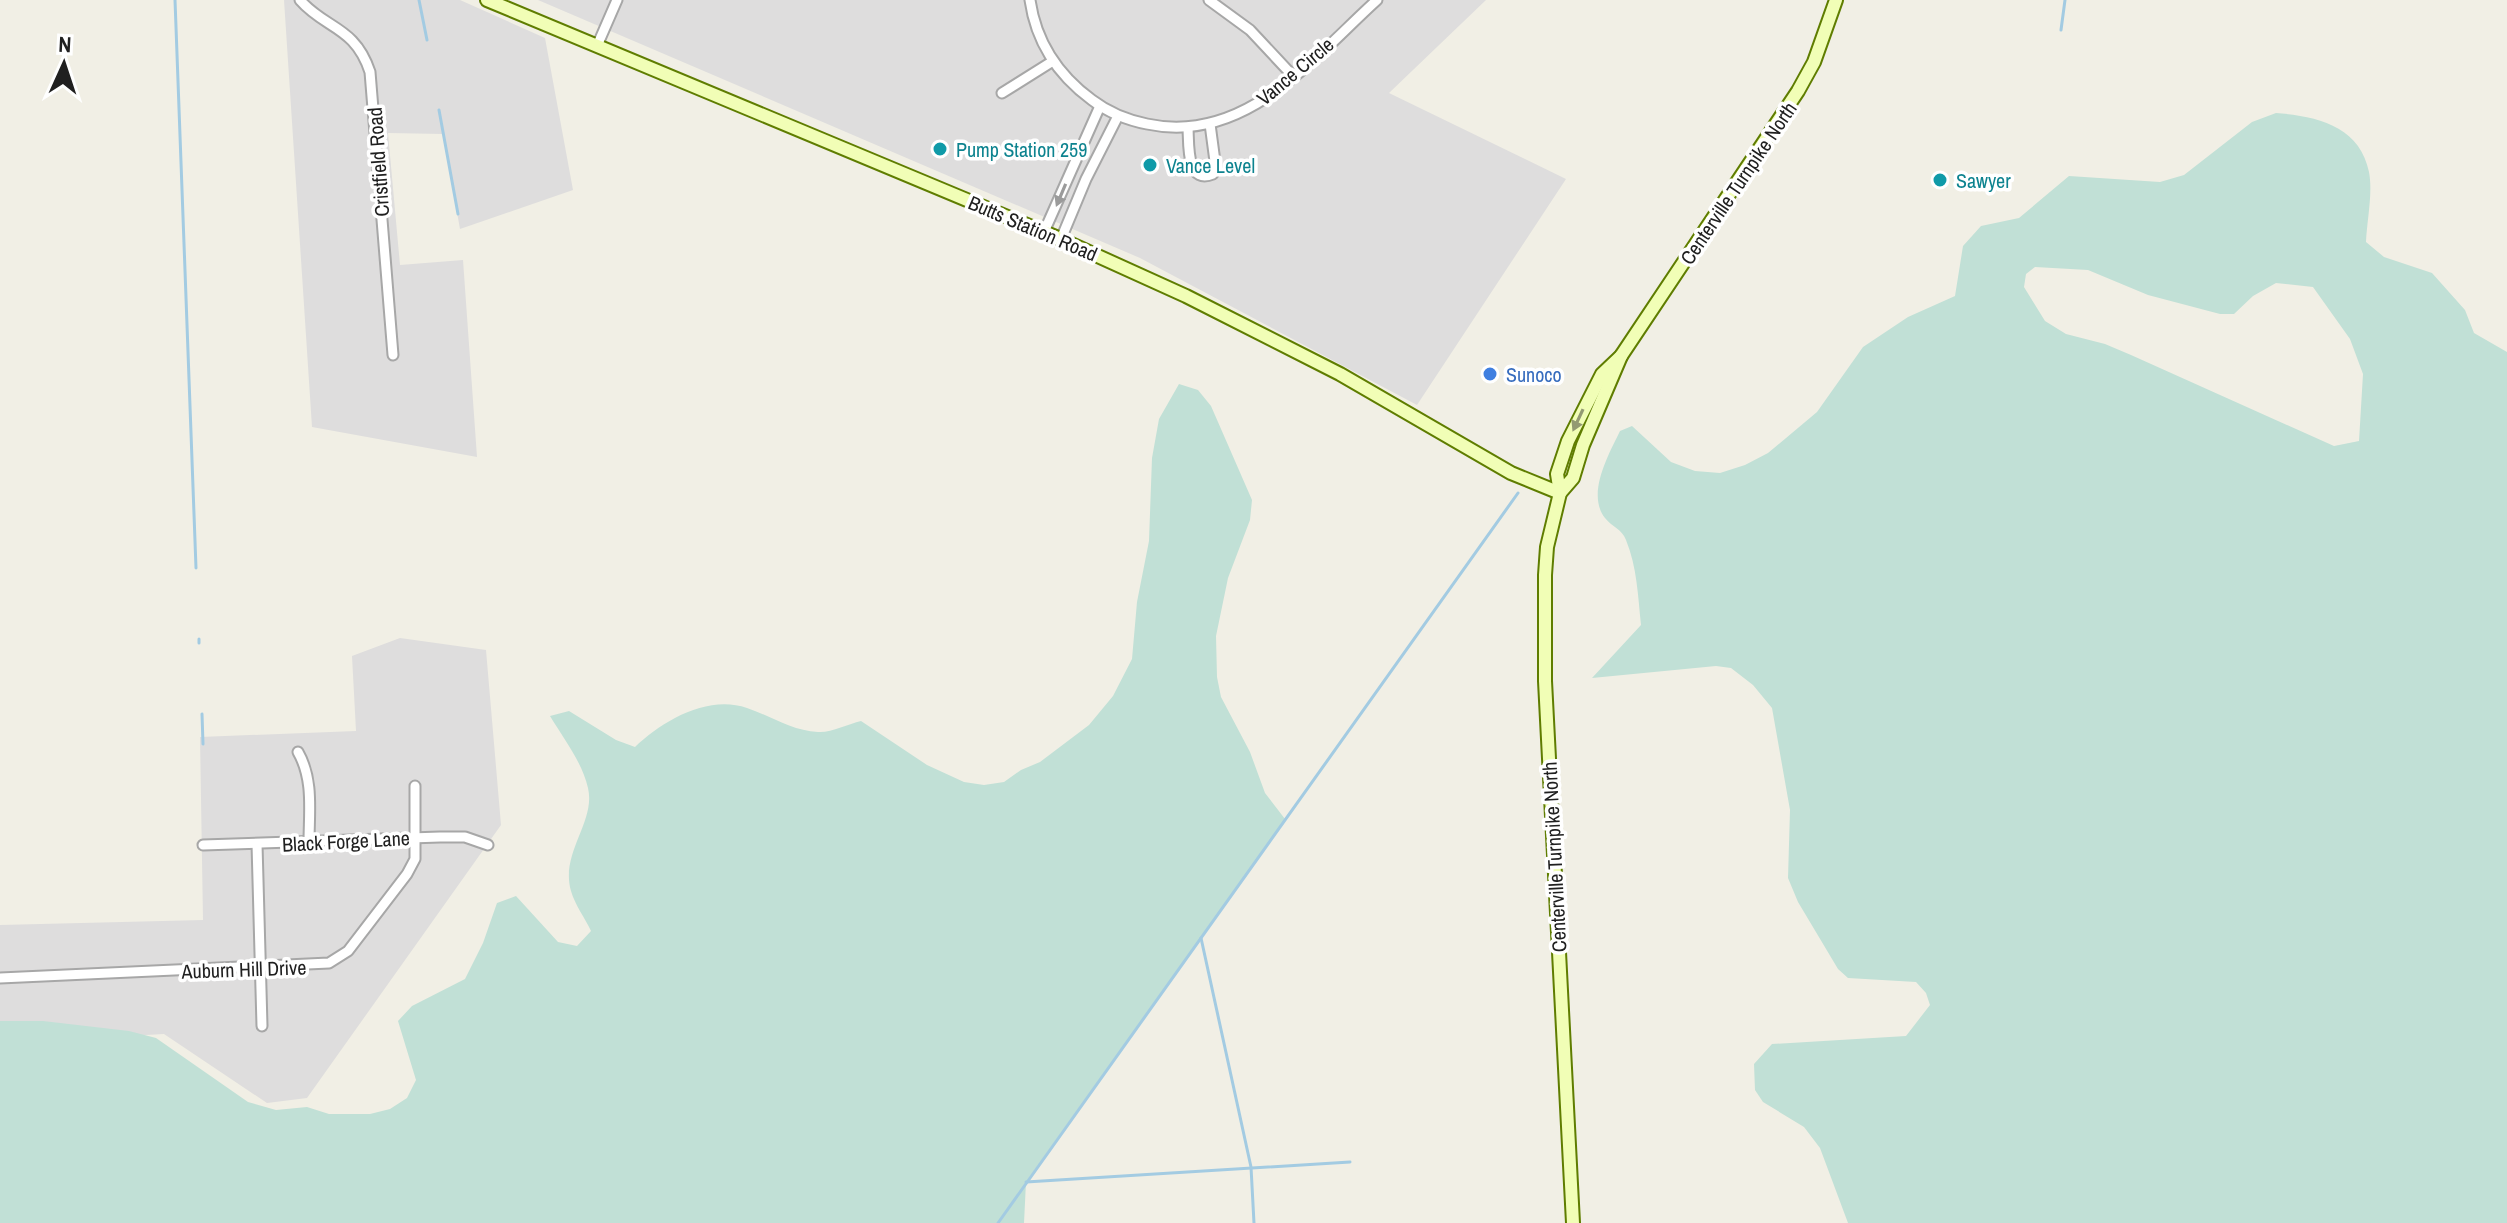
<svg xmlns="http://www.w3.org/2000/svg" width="2507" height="1223" font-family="'Archivo Narrow',sans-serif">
<rect width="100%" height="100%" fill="#f1efe5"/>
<!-- residential -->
<g fill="#dedddd">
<polygon points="284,0 460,0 545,38 573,190 460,229 443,134 388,133 400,265 463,260 477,457 312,427"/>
<polygon points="538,0 1486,0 1389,93 1566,179 1417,405 1140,258"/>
<polygon points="400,638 486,650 501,825 307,1098 267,1103 164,1034 0,1043 0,925 203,920 200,737 356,731 352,656"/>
</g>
<!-- wetland -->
<g fill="#c1e0d6" fill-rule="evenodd">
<path d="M2276,113C2317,116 2360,126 2369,172C2373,193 2367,220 2366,242L2384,257L2432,273L2465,310L2474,333L2507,352V1223H1848L1820,1148L1804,1127L1763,1102L1755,1090L1754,1064L1772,1044L1906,1036L1930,1005L1926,993L1916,982L1848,978L1838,969L1798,902L1788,878L1790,810L1772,708L1753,685L1731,668L1716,666L1592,678L1641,625C1638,596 1637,567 1626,540C1622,529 1612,527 1605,518C1586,494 1609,454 1620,431L1632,426L1671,462L1695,471L1720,473L1745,465L1768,453L1817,412L1863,347L1908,317L1955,296L1963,246L1981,226L2019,218L2069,176L2160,182L2184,175L2252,122ZM2035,267L2088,270L2148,295L2220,314H2234L2253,296L2276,283L2313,287L2350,339L2363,374L2359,441L2334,446L2131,355L2105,344L2066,334L2045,321L2024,287L2026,274Z"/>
<path d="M1179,384L1198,390L1211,406L1252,500L1250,520L1228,578L1216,636L1217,677L1221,697L1250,752L1265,793L1285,819L1026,1182L1024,1223H0V1021H43L129,1031L156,1038L248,1102L276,1110L307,1107L329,1114H370L390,1109L407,1098L416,1080L398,1021L412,1006L465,979L483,943L497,903L516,896L558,942L577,946L591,931C585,918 575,905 571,891C560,853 596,822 588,788C582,762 564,739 550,716L569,711L616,740L635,747C662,721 708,694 747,708C771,716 792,731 818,732C831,733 848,724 861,721L927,765L964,782L984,785L1004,782L1021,770L1040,762L1089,725L1113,696L1132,659L1137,602L1149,541L1152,458L1159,419Z"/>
</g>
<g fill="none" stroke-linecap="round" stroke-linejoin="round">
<!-- stream -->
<g stroke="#a3cbe2" stroke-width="3">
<polyline points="175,0 196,568"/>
<polyline points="419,0 427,40"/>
<polyline points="2061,30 2065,0"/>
<polyline points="439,110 458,214"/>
<polyline points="199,639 199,643"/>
<polyline points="202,714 203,744"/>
<polyline points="1201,938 1251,1167 1254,1223"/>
<polyline points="1026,1182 1350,1162"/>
<polyline points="998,1223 1518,493"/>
</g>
<defs>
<g id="street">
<path d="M300,0C325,29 355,26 370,72L393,355"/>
<path d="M1030,0C1036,42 1058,75 1092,100C1109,113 1127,120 1147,124C1245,145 1312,59 1377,0"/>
<polyline points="1209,0 1250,30 1293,76"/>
<polyline points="597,46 617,0"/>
<polyline points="1002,93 1053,61"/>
<path d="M1188,128C1189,145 1186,185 1213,174L1216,169L1210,124"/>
<polyline points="1044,232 1100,106"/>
<polyline points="1061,239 1086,179 1118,116"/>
<path d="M298,752C314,780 309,812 309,843"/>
<polyline points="257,844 262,1026"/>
<polyline points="203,845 440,837 465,837 488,845"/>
<polyline points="0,978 329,963 348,951 407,874 415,859 415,786"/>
</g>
<g id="secondary">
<polyline points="487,0 1058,238 1186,296 1340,374 1511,473 1560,493"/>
<polyline points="1560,493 1557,474 1568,441 1602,374 1621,356 1798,91 1814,62 1836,0"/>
<polyline points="1573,1223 1545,681 1545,575 1547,547 1560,493 1573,478 1583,445 1621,356"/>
</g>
</defs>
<!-- street casing -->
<use href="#street" stroke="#a7a7a7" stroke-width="13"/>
<!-- secondary casing -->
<use href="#secondary" stroke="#5f7d00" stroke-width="16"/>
<!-- street -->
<use href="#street" stroke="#fff" stroke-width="9"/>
<!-- secondary -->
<use href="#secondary" stroke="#f1feb6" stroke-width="12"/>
</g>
<!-- one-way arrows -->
<defs><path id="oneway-solid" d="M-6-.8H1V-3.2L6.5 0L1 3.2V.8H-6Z" transform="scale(2)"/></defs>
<use fill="#9b9b9b" href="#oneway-solid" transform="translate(1061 195) rotate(113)"/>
<use fill="#939a72" href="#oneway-solid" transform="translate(1578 420) rotate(115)"/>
<!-- markers -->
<g fill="#0f9aa8" stroke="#fff" stroke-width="3">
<circle cx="940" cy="149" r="8"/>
<circle cx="1150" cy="165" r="8"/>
<circle cx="1940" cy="180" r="8"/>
</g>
<circle fill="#3f7fe0" stroke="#fff" stroke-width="3" cx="1490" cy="374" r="8"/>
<g text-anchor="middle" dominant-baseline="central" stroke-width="7" stroke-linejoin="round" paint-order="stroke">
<!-- street labels -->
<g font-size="20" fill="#202020" stroke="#fff">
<text transform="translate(1295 71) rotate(-40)">Vance Circle</text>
<text transform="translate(378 162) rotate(-94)">Cristfield Road</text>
<text transform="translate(1738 183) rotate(-56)">Centerville Turnpike North</text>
<text transform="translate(1033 228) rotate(23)">Butts Station Road</text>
<text transform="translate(346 841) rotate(-3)">Black Forge Lane</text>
<text transform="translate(1554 857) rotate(-93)">Centerville Turnpike North</text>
<text transform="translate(244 969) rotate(-2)">Auburn Hill Drive</text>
</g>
<!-- culture labels -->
<g font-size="20" fill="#0d838f" stroke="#fff" text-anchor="start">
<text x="956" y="149">Pump Station 259</text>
<text x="1166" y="165">Vance Level</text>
<text x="1956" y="180">Sawyer</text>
</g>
<!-- shop labels -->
<g font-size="20" fill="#366cbe" stroke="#fff" text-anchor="start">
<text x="1506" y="374">Sunoco</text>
</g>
</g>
<!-- north arrow -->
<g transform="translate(64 64) rotate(3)" stroke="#ffffff" stroke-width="6" paint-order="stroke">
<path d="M0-6L14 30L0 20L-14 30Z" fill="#202020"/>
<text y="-12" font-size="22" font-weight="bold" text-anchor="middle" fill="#202020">N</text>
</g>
</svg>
